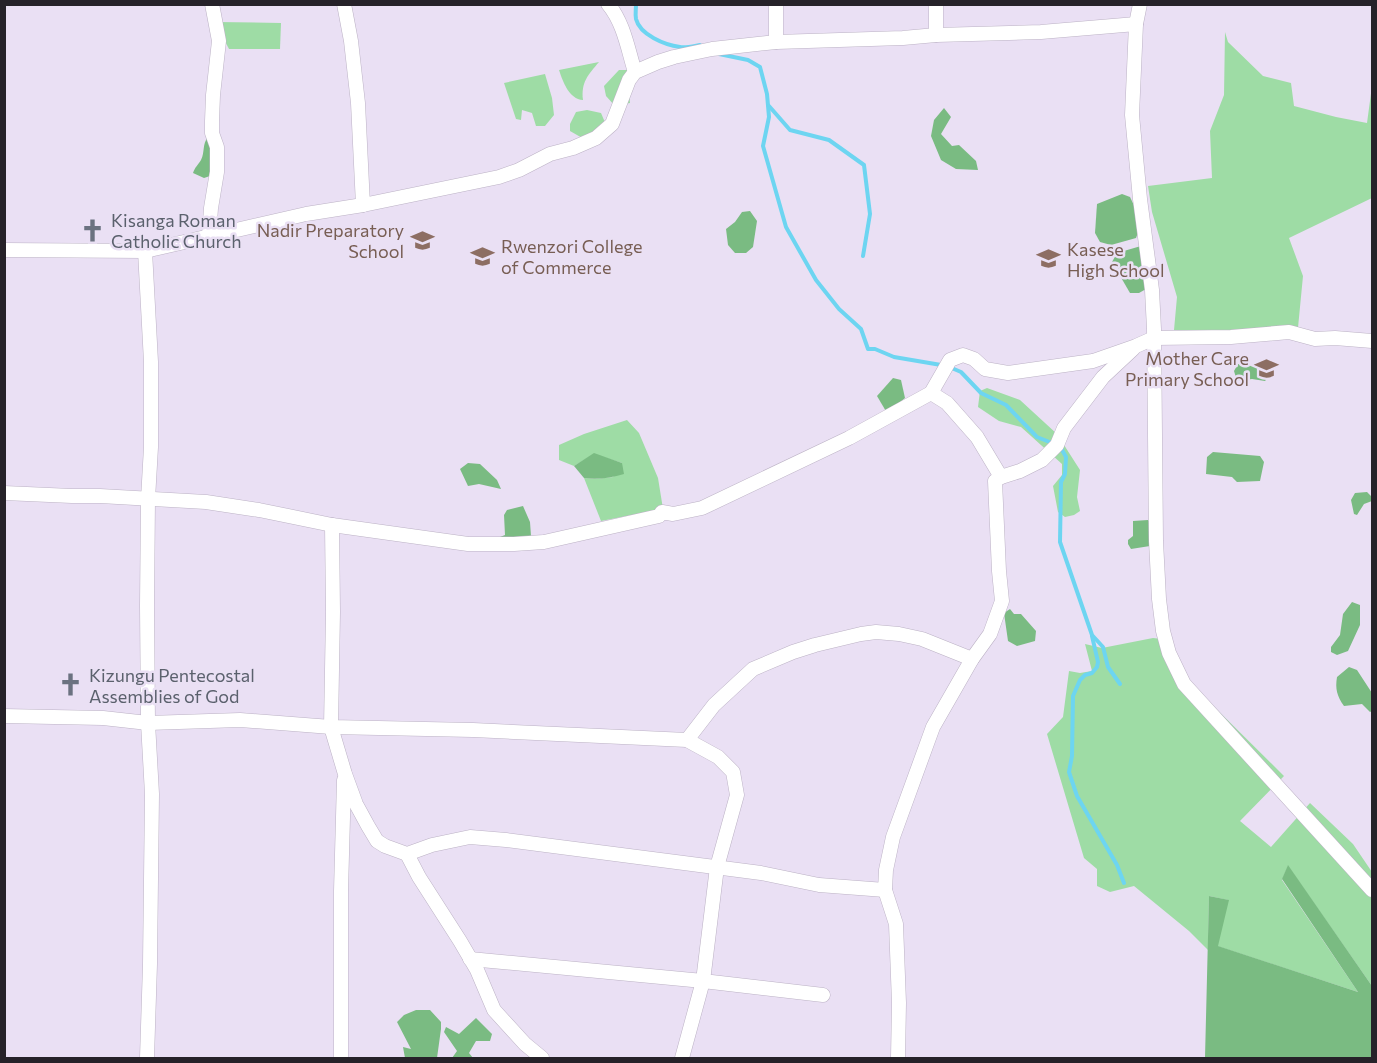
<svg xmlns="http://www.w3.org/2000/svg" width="1377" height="1063" font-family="Commissioner,sans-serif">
<rect width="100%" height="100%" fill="#eae0f4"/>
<!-- green -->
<g fill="#9edca5">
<polygon points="215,22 281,23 280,49 229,49"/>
<polygon points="1225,32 1228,42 1263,76 1291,83 1294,106 1336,117 1367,123 1372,86 1372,198 1289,238 1303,276 1297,338 1174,330 1177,297 1152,212 1148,186 1212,178 1210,131 1224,95"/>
<path d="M599,62C588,75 581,82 583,100C569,99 563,82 559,70Z"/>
<polygon points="619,70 627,70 630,103 615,106 606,96 604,86"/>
<polygon points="545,74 552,98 554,115 545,126 536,126 532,113 522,110 521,120 516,119 504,83"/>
<polygon points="587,110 601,113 607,127 591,143 570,131 570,124 576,112"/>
<polygon points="987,388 1020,400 1057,434 1080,470 1077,497 1080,511 1074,515 1065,517 1058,512 1053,486 1062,475 1062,464 1021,427 999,421 978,407 980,391"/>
<polygon points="627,420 639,433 658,478 663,509 601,521 584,478 596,479 613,477 622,463 594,454 574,466 559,460 559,445 584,434"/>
<polygon points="1153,638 1162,639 1170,663 1284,776 1240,821 1271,847 1310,803 1353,844 1372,872 1372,986 1288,866 1282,880 1358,992 1217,946 1228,900 1209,896 1208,950 1189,931 1134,886 1110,892 1097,886 1097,869 1084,858 1047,734 1063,717 1069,671 1080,673 1092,671 1085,644 1102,648"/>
</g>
<!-- forest -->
<g fill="#7abb82">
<polygon points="944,108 951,117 941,134 952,146 959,145 976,161 978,170 956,169 941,160 931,136 934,120"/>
<path d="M208,137L216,145L210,176L204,178L193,173C195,167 198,165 201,160C205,152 202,144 208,137Z"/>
<polygon points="1122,194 1130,197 1142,222 1136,238 1111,245 1100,242 1095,233 1097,204"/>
<polygon points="750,211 757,221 753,247 746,253 735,253 728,245 726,229 735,222 742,212"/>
<polygon points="1141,246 1153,285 1139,293 1130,293 1112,262 1117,253"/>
<polygon points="1238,364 1266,364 1271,374 1265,381 1252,379 1237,381 1234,371"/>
<polygon points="893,378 901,380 905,398 887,413 877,396"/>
<polygon points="1213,452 1260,456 1264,462 1260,481 1237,482 1232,477 1206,474 1207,457"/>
<path d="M594,453L622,463L624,474C610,478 598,480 584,478L574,466Z"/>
<polygon points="468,463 480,464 497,480 501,489 479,484 468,486 460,469"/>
<polygon points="1367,492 1372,497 1372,501 1364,504 1357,515 1354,514 1351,500 1355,493"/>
<polygon points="523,506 530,522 531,536 525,542 495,543 500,537 505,535 504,515 507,510"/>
<polygon points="1148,520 1152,525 1150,546 1131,549 1128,544 1128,540 1133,536 1133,521"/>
<polygon points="1352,602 1360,605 1360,625 1348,651 1337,655 1331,652 1331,647 1340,635 1343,614"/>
<polygon points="1010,609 1014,614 1021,614 1036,631 1035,641 1017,646 1008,641 1004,613"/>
<path d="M1349,667L1357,670L1372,693V711L1370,712L1362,704L1344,706C1337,696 1335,689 1337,677Z"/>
<polygon points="1288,865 1372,986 1372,1058 1205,1058 1209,896 1229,900 1218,946 1358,992 1282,879"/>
<polygon points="416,1010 430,1010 441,1022 441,1029 437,1058 405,1058 403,1047 411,1049 397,1022 404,1015"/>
<polygon points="476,1018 492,1034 490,1041 476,1041 469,1053 473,1058 452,1058 457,1051 444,1032 446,1027 459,1034"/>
</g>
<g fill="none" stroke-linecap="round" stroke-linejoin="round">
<!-- stream -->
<g stroke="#6dd5f1" stroke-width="4">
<path d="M636,4C636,10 635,14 636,19C640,35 665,45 680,47C686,48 694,46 700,45"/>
<polyline points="719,54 748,60 760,67 767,94 769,117 763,146 786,227 816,280 839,309 861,329 868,349 875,349 894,357 947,366 961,372 981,393 1006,405 1037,437 1057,445 1061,448 1066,457 1065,474 1061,482 1060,542 1092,635 1103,647 1108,667 1120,684"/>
<polyline points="769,106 790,130 829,140 864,165 870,214 863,256"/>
<polyline points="1092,636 1098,662 1097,667 1092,673 1085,675 1080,680 1073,696 1072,756 1069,772 1077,796 1117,865 1124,883"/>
</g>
<defs>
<g id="minor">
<polyline points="344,4 351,41 358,103 363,205"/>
<path d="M608,4C624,23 628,50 635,72"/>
<polyline points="776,4 776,42"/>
<polyline points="936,4 936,35"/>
<polyline points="1140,4 1136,24 1132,115 1140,199 1152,290 1154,329 1156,541 1159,599 1163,631 1169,653 1184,684 1372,890"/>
<polyline points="209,236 211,208 217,172 217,147 212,133 212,121 213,95 219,41 212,4"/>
<polyline points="4,250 145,251 306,214 363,205 499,177 519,170 550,154 573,148 596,138 612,124 629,80 635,72 658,62 674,57 712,49 776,42 903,38 936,35 1041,32 1136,24"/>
<polyline points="145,251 151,362 151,447 148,499 147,606 148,723 152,794 150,964 147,1058"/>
<polyline points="931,393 947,403 977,437 1001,477"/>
<polyline points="4,493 72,496 100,496 206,502 259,510 332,525 468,544 514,544 544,542 659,516 662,512 673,514 702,508 849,438 931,393 950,360 963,355 974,359 985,369 1008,373 1093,361 1136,346 1154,338 1231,337 1289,332 1315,339 1335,338 1372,341"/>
<polyline points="332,525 333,612 331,727 345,774 356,804 368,826 377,841 385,846 407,854 432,845 470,837 506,840 761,873 819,885 885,890"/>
<polyline points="4,716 103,718 148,723 240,720 331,727 473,730 687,740 718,757 733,772 737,795 717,867 703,981 682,1058"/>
<polyline points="687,740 714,705 753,669 793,652 815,645 861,634 876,632 899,634 922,639 972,659"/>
<polyline points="407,854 419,877 460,941 477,970 494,1010 525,1044 542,1058"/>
<polyline points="470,959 703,981 823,995"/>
<polyline points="341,1058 341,891 344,780"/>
<polyline points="898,1058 899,1003 896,924 885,890 886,870 893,837 933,727 972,659 990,634 1002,601 999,571 995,481 1001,477 1020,471 1042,460 1057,445 1064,428 1103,377 1133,349"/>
</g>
</defs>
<!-- minor casing -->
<use href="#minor" stroke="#bcb2c5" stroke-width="15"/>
<!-- minor -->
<use href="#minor" stroke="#fff" stroke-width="14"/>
</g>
<!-- icons -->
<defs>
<symbol id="church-bare" viewBox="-9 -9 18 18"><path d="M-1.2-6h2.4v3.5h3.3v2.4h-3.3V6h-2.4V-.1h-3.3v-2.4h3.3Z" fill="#6b7280" stroke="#eae0f4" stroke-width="2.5" paint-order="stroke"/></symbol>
<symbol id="school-bare" viewBox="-9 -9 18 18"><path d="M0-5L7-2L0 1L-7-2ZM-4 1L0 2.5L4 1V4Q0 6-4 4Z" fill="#8d6e63" stroke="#eae0f4" stroke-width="2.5" paint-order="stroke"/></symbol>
<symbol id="university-bare" viewBox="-9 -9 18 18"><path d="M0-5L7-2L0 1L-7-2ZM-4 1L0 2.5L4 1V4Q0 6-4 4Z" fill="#8d6e63" stroke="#eae0f4" stroke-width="2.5" paint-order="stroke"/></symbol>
</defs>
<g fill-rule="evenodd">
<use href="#church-bare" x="76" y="214" width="33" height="33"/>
<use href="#school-bare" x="406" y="224" width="33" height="33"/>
<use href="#university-bare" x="466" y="240" width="33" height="33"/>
<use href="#school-bare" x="1032" y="242" width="33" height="33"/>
<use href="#school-bare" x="1250" y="352" width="33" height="33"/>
<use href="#church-bare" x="54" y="668" width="33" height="33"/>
</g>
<g text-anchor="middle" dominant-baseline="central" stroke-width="5" stroke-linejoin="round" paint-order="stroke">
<!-- worship labels -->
<g font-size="18" fill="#5b616d" stroke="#eae0f4" text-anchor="start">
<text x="111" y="220">Kisanga Roman<tspan x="111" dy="21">Catholic Church</tspan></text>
<text x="89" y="675">Kizungu Pentecostal<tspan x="89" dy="21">Assemblies of God</tspan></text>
</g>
<!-- education labels -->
<g font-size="18" fill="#785e54" stroke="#eae0f4" text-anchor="end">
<text x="404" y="230">Nadir Preparatory<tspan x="404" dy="21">School</tspan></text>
<text x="501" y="246" text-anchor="start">Rwenzori College<tspan x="501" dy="21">of Commerce</tspan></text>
<text x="1067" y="249" text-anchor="start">Kasese<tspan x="1067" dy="21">High School</tspan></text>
<text x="1249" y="358">Mother Care<tspan x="1249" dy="21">Primary School</tspan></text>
</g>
</g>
<!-- border -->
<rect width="1377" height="1063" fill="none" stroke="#262229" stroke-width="12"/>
</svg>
